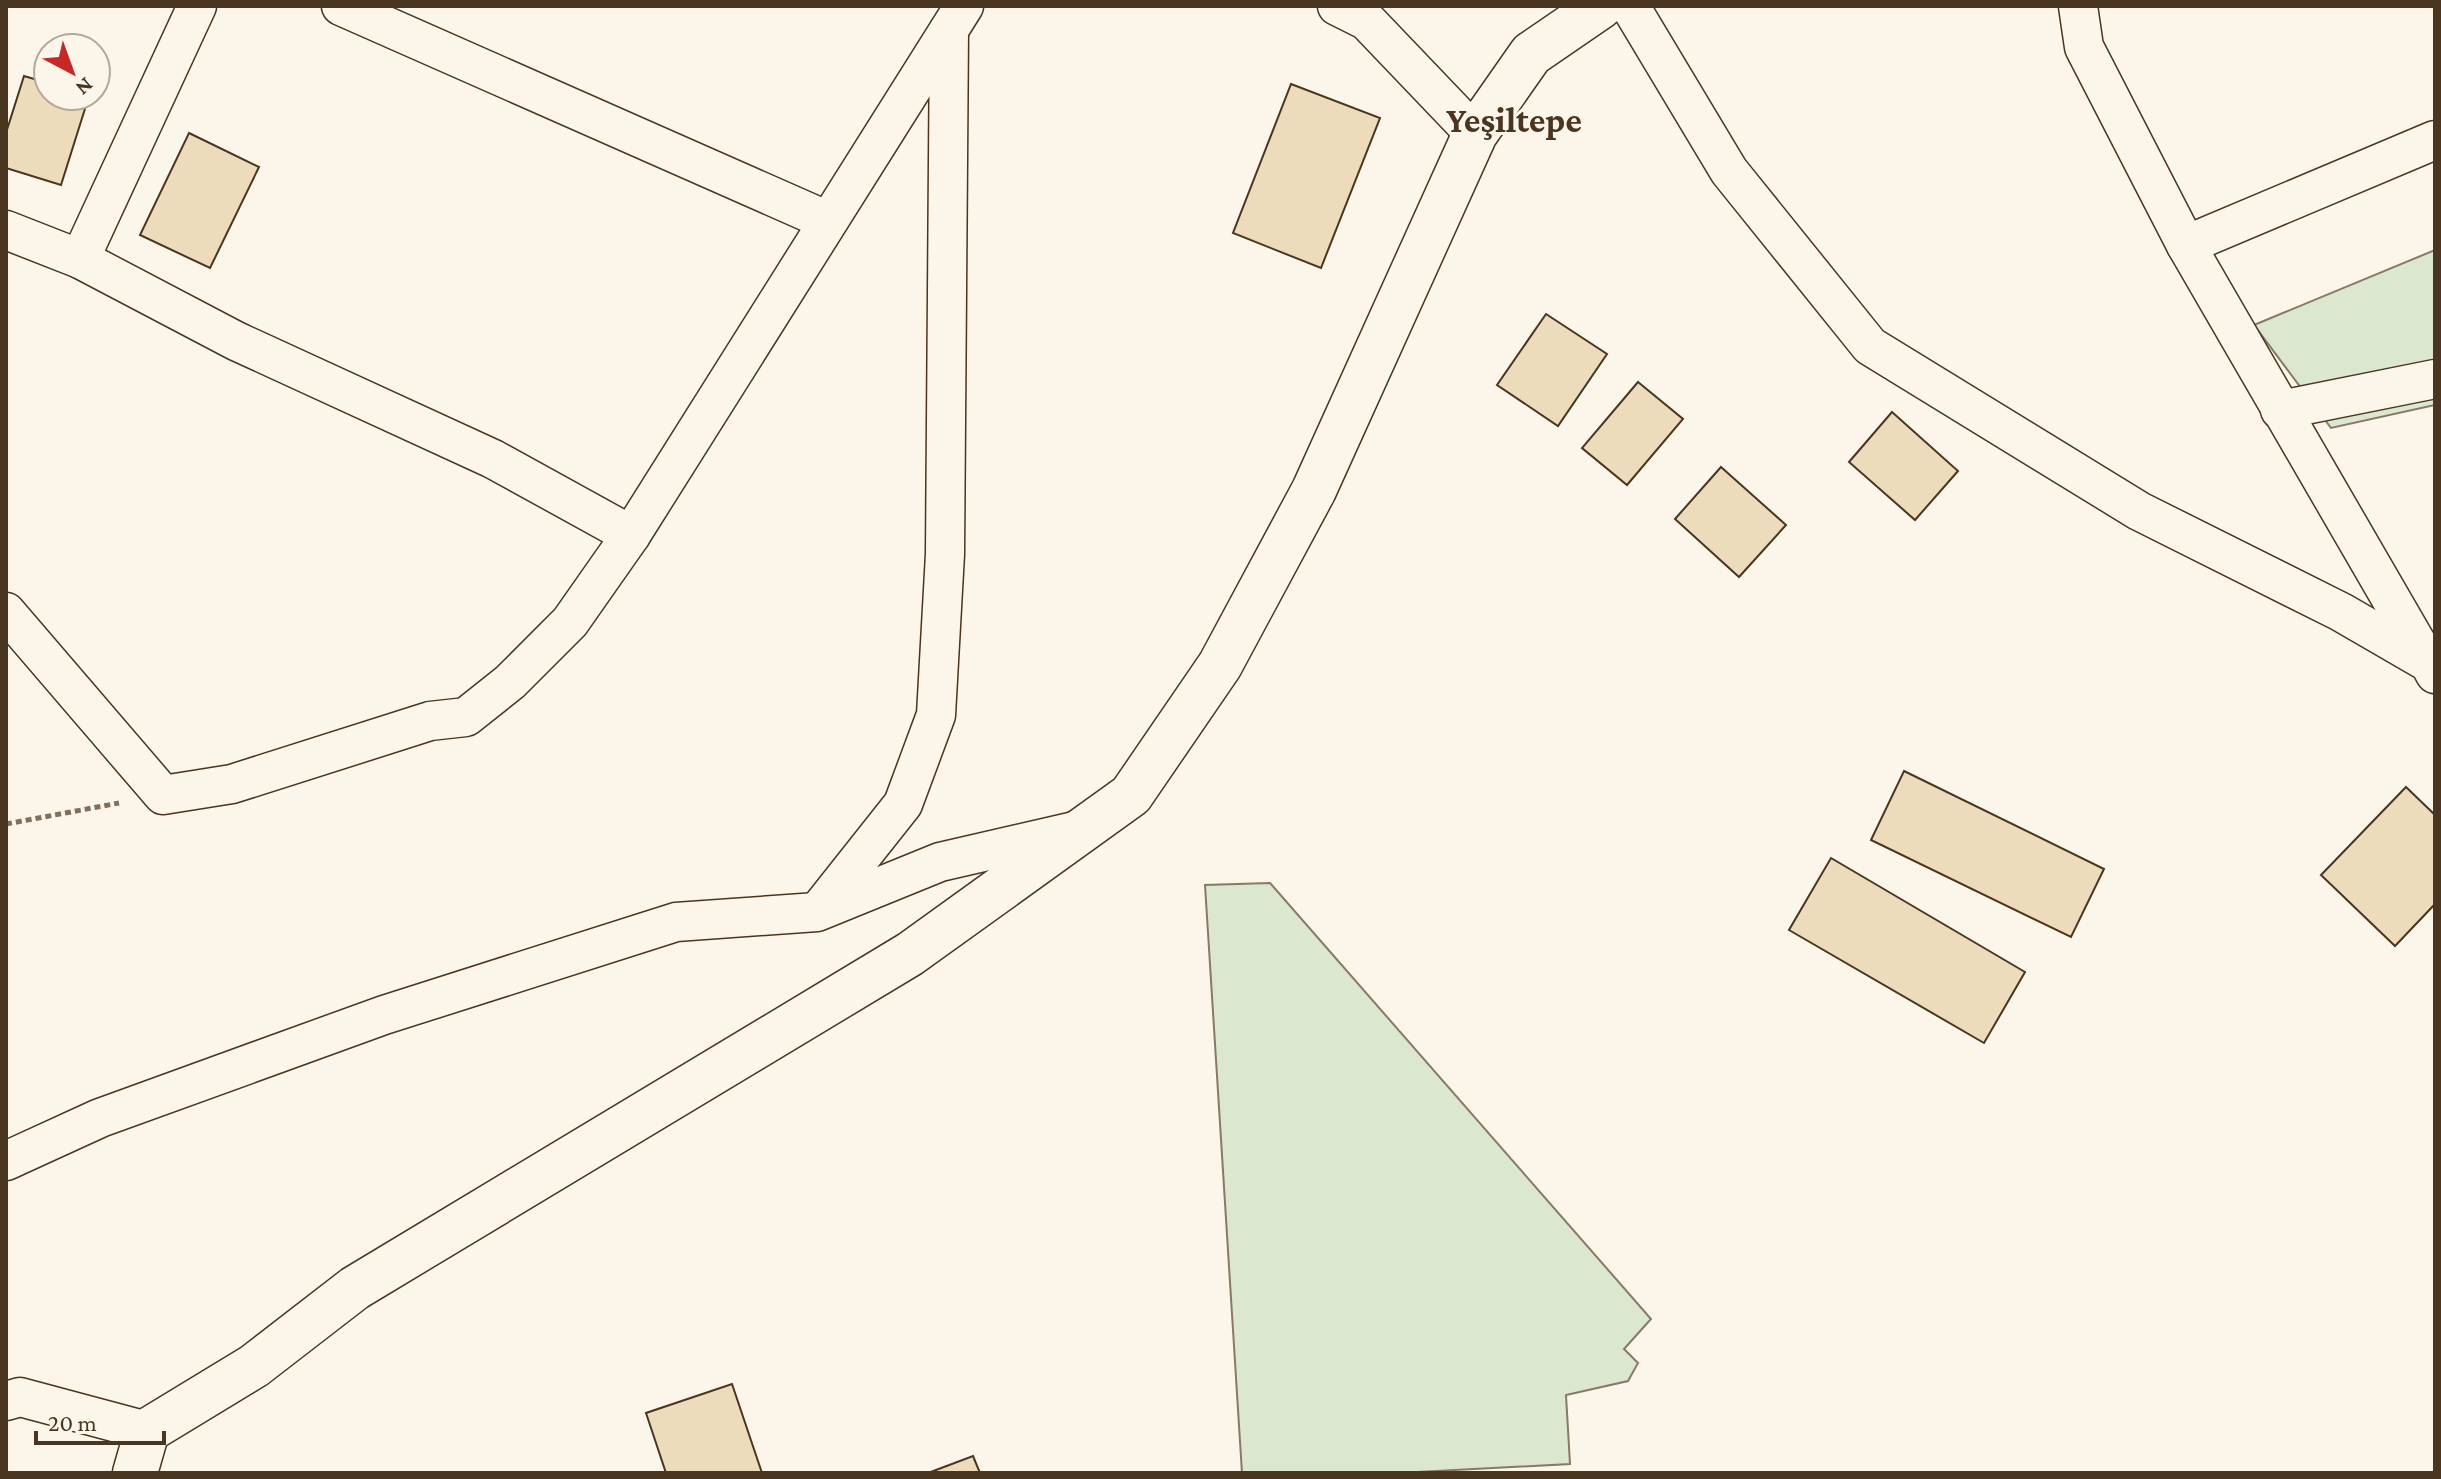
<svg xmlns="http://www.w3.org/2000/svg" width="2441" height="1479" font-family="'Crimson Pro',serif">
<rect width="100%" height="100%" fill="#fbf6e9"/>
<!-- green -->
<g fill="#dce7d0" stroke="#887966" stroke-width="2">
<polygon points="2435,250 2435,405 2331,428 2254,325"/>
<polygon points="1270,883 1651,1319 1624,1349 1638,1363 1628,1381 1566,1395 1570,1464 1398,1473 1242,1473 1205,885"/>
</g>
<!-- building -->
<g fill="#ecdcbc" stroke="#4a3520" stroke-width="2">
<polygon points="24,76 48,83 48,96 89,96 61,185 6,168 6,133"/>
<polygon points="1291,84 1380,118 1321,268 1233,233"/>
<polygon points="189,133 259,167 210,268 140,235"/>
<polygon points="1546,314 1607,354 1558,426 1497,385"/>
<polygon points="1638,382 1683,419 1627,485 1582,448"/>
<polygon points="1892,412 1958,471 1915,520 1849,462"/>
<polygon points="1721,467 1786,525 1739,577 1675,519"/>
<polygon points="1904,771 2104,869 2071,937 1871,840"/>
<polygon points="2406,787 2435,815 2435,904 2395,946 2321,875"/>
<polygon points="1831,858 2025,972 1984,1043 1789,930"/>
<polygon points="732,1384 762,1473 666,1473 646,1413"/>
<polygon points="973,1456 980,1473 928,1473"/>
</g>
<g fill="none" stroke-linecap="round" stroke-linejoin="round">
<defs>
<g id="minor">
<polyline points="341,6 828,221"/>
<polyline points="1337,6 1367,21 1475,134"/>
<polyline points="1630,6 1729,171 1870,346 2139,511 2341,612 2429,663 2435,674"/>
<polyline points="2078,6 2084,47 2186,245 2427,661"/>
<polyline points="6,230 80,259 236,341 493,459 631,535"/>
<polyline points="2186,245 2435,140"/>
<polyline points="80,259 197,6"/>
<polyline points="2280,410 2435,379"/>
<polyline points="6,612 163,795 232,784 430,721 466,717 510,682 570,622 631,535 964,6"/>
<polyline points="819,910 903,804 936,715 945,554 949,30"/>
<polyline points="6,1161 100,1118 384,1015 676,922 817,912 940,862 1079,830"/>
<polyline points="6,1401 20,1397 147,1431"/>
</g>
<polyline id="tertiary" points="135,1473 147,1431 254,1366 355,1288 910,954 1131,795 1220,665 1314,490 1475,134 1531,54 1601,6"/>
</defs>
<!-- minor casing -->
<use href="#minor" stroke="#4a3520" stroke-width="41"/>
<!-- tertiary casing -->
<use href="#tertiary" stroke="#4a3520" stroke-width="47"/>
<!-- path -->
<polyline stroke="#7f6f5c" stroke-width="5" stroke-dasharray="6 4" stroke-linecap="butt" points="6,824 119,803"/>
<!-- minor -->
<use href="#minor" stroke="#fbf6e9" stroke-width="38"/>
<!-- tertiary -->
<use href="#tertiary" stroke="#fbf6e9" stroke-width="44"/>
</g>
<g text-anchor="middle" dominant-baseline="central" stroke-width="6" stroke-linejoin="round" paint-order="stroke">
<!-- district labels -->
<g font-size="36" font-weight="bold" fill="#4a3520" stroke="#fbf6e9">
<text x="1514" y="120">Yeşiltepe</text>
</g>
</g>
<!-- border -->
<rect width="2441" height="1479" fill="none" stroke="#4a3520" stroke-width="16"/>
<!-- north arrow -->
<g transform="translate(72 72) rotate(139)"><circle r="38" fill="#fbf6e9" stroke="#b4a999" stroke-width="2"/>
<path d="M0-6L14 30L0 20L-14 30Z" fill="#c62828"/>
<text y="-12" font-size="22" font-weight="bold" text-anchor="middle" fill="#4a3520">N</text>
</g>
<!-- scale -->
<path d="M36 1431v12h128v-12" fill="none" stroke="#4a3520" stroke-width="4"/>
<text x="48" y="1431" font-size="24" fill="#4a3520" stroke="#fbf6e9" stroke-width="6" paint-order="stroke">20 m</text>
</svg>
